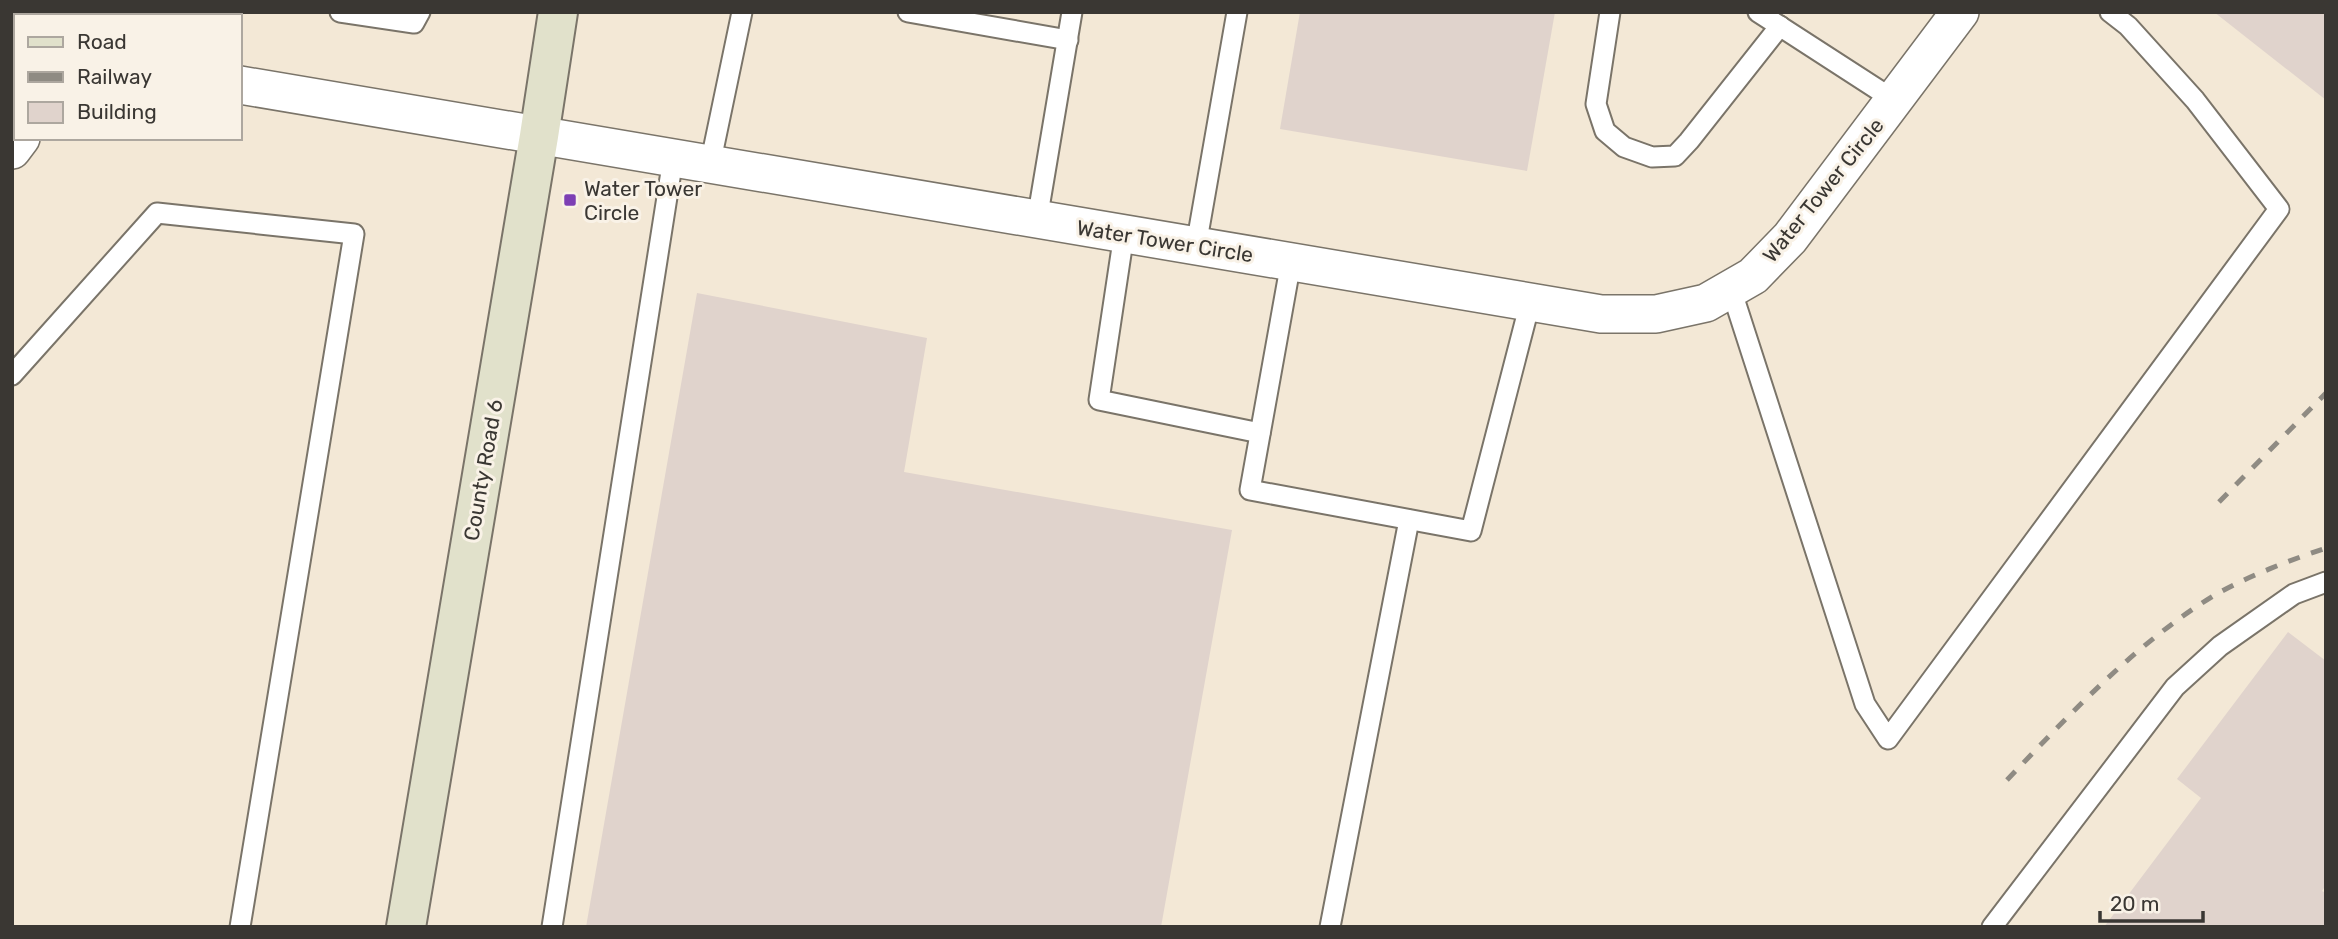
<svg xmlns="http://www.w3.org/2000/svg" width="2338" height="939" font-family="Rubik,sans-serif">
<rect width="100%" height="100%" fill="#f9f2e7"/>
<!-- built -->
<path fill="#f3e8d6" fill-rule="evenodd" d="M12,12H2326V927H12ZM16,16H240V138H16Z"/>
<!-- building -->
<g fill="#e0d3cc">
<polygon points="1300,12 1555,12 1527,171 1280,129"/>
<polygon points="2214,12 2326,12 2326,100"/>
<polygon points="697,293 927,338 904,472 1232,530 1161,927 586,927"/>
<polygon points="2288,632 2326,661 2326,885 2322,891 2326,893 2326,927 2104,927 2201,798 2177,779"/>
</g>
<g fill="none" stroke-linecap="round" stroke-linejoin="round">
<defs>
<g id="service">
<polyline points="77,12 78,16"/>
<polyline points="340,12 414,23 420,12"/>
<polyline points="908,12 1068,40"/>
<polyline points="1610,12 1596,104 1605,131 1624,147 1652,157 1675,156 1689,141 1780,26"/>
<polyline points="1758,12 1894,100"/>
<polyline points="167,16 167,12"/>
<polyline points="710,165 742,12"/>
<polyline points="1037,220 1072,12"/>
<polyline points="1124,234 1099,400 1260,433"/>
<polyline points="1196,246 1237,12"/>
<polyline points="1291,262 1250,490 1471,531 1530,303"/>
<polyline points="1731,289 1865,704 1888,739 2279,209 2195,100 2128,26 2110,12"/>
<polyline points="12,375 157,213 354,234 240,927"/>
<polyline points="552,927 673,159"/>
<polyline points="1330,927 1409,520"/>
<polyline points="1992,927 2175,687 2220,646 2294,594 2326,582"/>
</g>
<g id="minor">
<polyline points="240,85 1601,314 1656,314 1706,303 1753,276 1790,238 1960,12"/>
<polyline points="12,150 21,138"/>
</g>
<polyline id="secondary" points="406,927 539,136 558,12"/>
</defs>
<!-- service casing -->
<use href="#service" stroke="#7a7469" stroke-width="23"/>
<!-- minor casing -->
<use href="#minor" stroke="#7a7469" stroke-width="40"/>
<!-- secondary casing -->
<use href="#secondary" stroke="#7a7469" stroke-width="42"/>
<!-- service -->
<use href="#service" stroke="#fff" stroke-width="19"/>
<!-- minor -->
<use href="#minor" stroke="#fff" stroke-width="37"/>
<!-- secondary -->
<use href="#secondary" stroke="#e1e1cb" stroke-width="38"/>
<!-- rail -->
<g stroke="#8f8b83" stroke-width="5" stroke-dasharray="12 12" stroke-linecap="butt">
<polyline points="2219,502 2326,393"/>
<path d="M2007,780C2071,713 2134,645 2213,596C2248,576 2288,561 2326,548"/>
</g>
</g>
<!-- markers -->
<rect fill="#7d3fb4" stroke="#f9f2e7" stroke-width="2.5" x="563" y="193" width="14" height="14" rx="3.5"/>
<g text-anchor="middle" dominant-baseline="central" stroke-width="6" stroke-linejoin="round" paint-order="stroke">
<!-- poi labels -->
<g font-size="21" fill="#3a3733" stroke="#f9f2e7" text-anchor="start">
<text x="584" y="188">Water Tower<tspan x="584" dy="24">Circle</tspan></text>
</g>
<!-- street labels -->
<g font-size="21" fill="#3a3733" stroke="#f9f2e7">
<text transform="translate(1823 190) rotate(-51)">Water Tower Circle</text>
<text transform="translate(1165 241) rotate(9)">Water Tower Circle</text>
<text transform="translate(483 470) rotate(-80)">County Road 6</text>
</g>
</g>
<!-- border -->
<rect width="2338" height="939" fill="none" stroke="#3a3733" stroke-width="28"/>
<!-- legend -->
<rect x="14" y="14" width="228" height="126" fill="#f9f2e7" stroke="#ada79f" stroke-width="2"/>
<rect x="28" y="37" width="35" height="10" fill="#e1e1cb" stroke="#ada79f" stroke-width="2"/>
<text x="77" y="49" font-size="21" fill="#3a3733">Road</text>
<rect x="28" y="72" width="35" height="10" fill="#8f8b83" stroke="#ada79f" stroke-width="2"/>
<text x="77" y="84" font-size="21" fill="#3a3733">Railway</text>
<rect x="28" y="102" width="35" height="21" fill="#e0d3cc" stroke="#ada79f" stroke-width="2"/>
<text x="77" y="119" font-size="21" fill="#3a3733">Building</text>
<!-- scale -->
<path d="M2100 911v10h103v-10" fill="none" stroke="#3a3733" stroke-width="3.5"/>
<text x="2110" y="911" font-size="21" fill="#3a3733" stroke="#f9f2e7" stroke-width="5" paint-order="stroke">20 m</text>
</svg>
